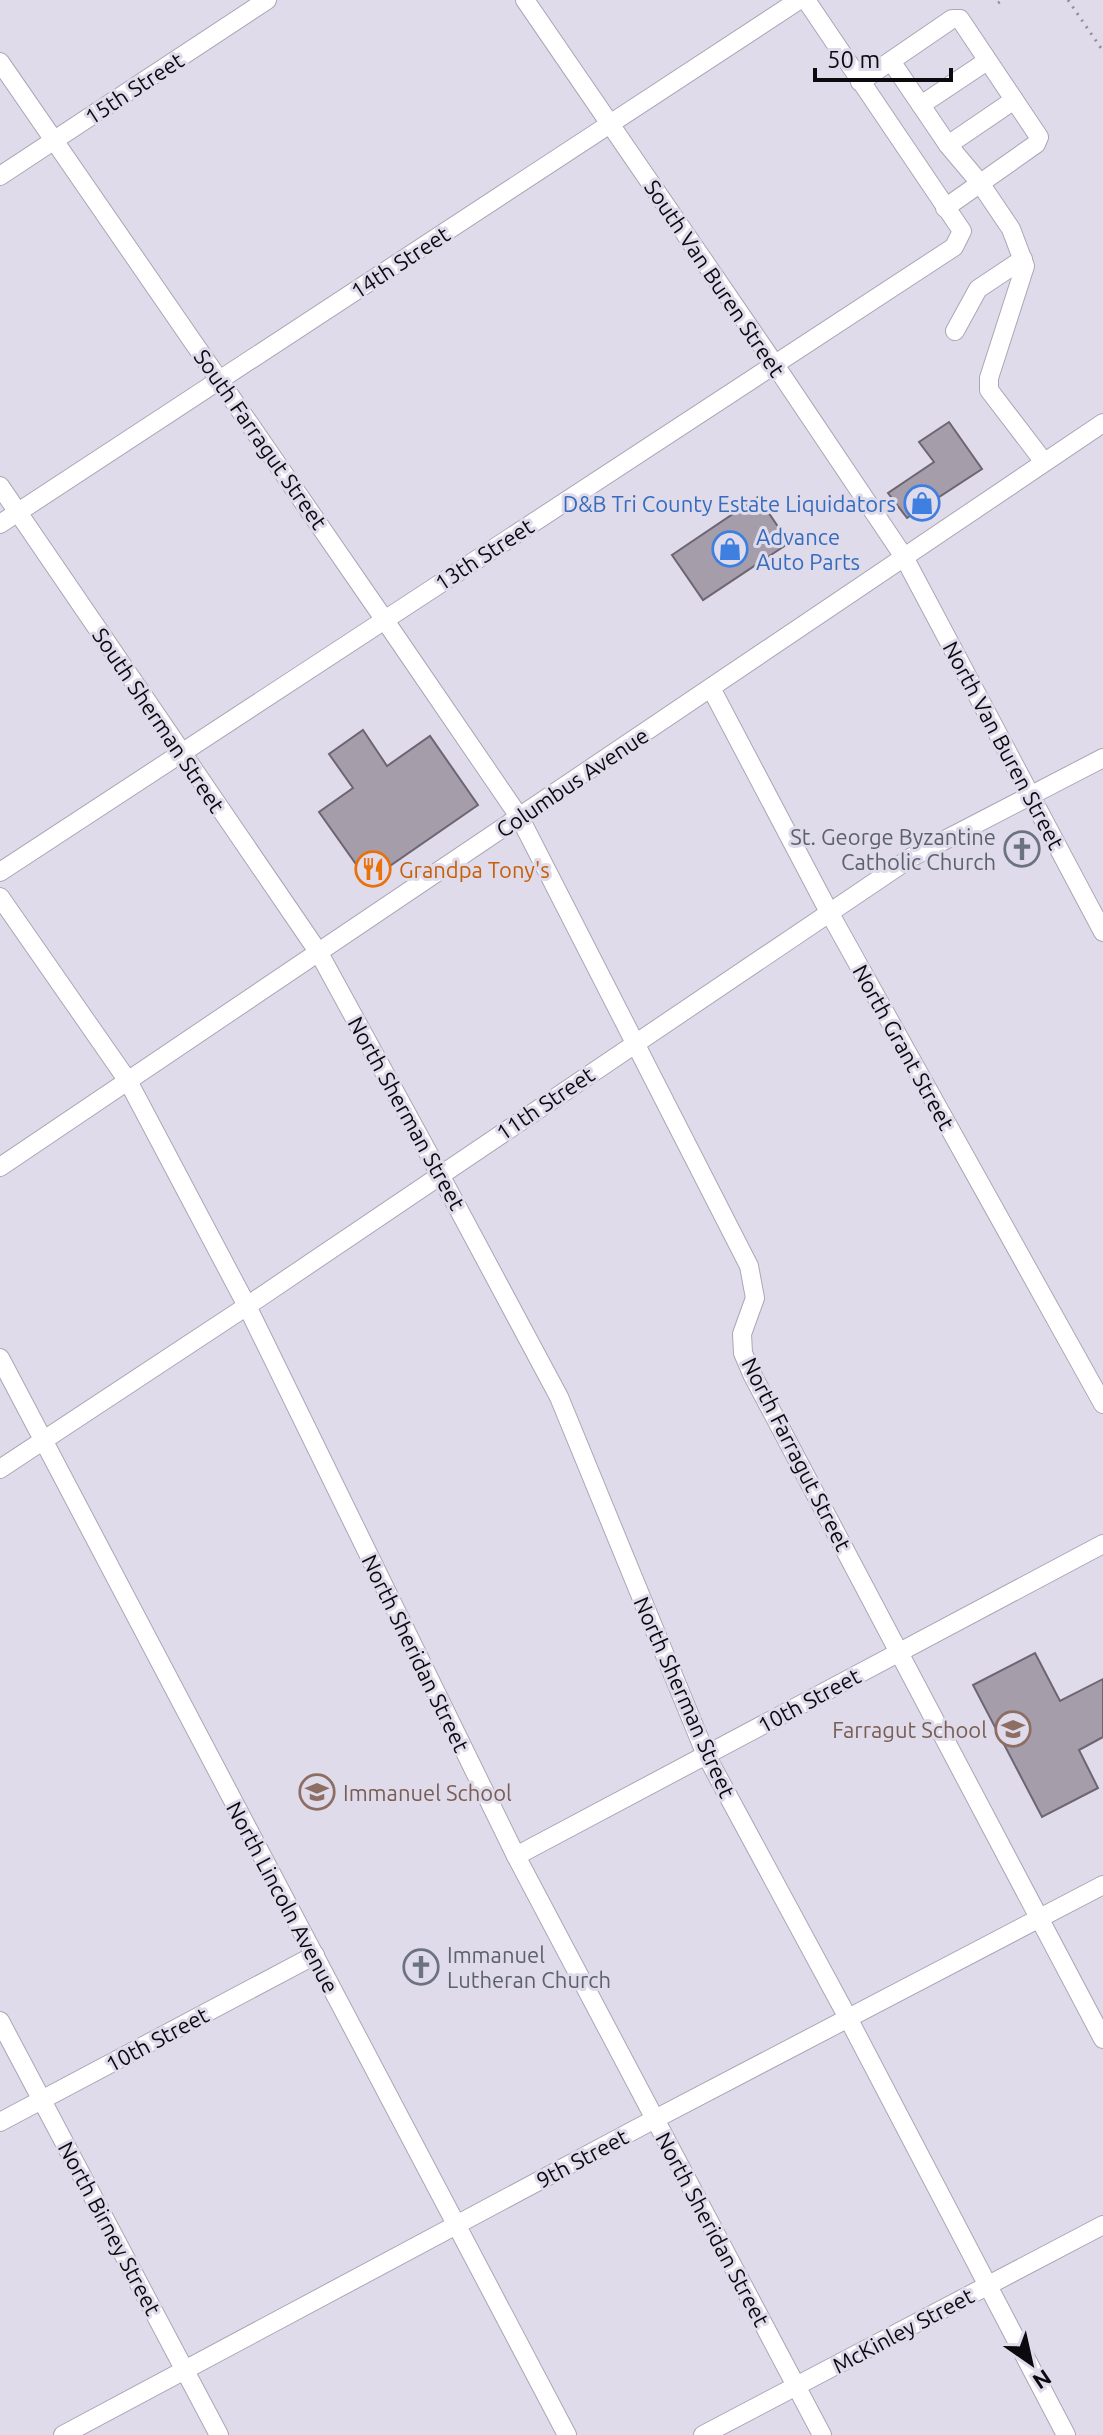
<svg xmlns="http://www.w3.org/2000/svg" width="1103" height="2435" font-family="Ubuntu,sans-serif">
<rect width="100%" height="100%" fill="#e0dbeb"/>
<!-- building -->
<g fill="#a69dab" stroke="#6d6571" stroke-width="2">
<polygon points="949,422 982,469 907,518 888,493 934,462 919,442"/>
<polygon points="758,497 789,543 703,600 672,555"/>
<polygon points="363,730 387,766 430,736 478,805 368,881 319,812 353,788 329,754"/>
<polygon points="1035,1653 1060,1701 1103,1679 1103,1737 1079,1750 1098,1788 1042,1817 973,1685"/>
</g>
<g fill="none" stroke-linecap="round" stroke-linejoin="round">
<defs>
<g id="minor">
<polyline points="525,0 765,350 904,557 1103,932"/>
<polyline points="891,61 948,145 980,183 1011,229 1025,266 989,378 989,390 1044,462"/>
<polyline points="0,62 384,619 520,818 749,1266 755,1298 742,1334 743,1353 752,1374 1103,2039"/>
<polyline points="860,82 952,19 960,19 1039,137 1036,144 945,208"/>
<polyline points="921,105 987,61"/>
<polyline points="948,145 1014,100"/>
<polyline points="0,176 267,0"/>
<polyline points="955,331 978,289 1023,259"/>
<polyline points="0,486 319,953 430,1156 559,1397 706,1755 848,2018 1066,2435"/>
<polyline points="0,524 799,0"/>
<polyline points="711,688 829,912 1103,1404"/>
<polyline points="0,872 954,247 962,231 806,0"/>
<polyline points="0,897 128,1081 247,1306 516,1856 822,2435"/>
<polyline points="0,1167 1103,423"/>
<polyline points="0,1358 567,2435"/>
<polyline points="0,1469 247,1306 912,857 1103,758"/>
<polyline points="516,1856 1103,1544"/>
<polyline points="0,2021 219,2435"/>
<polyline points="0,2122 315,1955"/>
<polyline points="63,2435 636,2129 1103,1885"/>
<polyline points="703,2435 1103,2225"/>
</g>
</defs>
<!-- minor casing -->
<use href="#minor" stroke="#aba6b5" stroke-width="20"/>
<!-- path -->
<g stroke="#928e9a" stroke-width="3" stroke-dasharray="2 6" stroke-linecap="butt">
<polyline points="1068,0 1103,51"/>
<polyline points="998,3 1003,0"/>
</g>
<!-- minor -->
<use href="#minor" stroke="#fff" stroke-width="18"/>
</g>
<!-- icons -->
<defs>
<symbol id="shop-ring" viewBox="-11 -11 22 22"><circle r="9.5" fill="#e0dbeb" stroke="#3f7fe0" stroke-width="1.5"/><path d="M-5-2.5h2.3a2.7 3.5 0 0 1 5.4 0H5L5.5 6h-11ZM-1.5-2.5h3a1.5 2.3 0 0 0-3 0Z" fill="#3f7fe0"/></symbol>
<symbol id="church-ring" viewBox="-11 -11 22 22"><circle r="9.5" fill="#e0dbeb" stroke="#6b7280" stroke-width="1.5"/><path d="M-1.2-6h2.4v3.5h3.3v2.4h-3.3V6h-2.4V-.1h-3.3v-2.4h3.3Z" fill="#6b7280"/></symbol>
<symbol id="restaurant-ring" viewBox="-11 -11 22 22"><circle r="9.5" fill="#e0dbeb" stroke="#e8710a" stroke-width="1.5"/><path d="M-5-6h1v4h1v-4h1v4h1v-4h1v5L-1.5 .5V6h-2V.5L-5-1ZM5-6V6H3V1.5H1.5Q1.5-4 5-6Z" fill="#e8710a"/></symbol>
<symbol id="school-ring" viewBox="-11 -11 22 22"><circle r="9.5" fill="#e0dbeb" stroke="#8d6e63" stroke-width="1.5"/><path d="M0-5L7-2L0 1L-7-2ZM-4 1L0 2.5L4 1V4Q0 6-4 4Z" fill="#8d6e63"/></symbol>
</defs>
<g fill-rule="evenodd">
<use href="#shop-ring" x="902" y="483" width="40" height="40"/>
<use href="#shop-ring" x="710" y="529" width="40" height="40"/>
<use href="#church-ring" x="1002" y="829" width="40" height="40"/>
<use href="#restaurant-ring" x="353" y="849" width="40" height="40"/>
<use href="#school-ring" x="993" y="1709" width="40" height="40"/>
<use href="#school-ring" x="297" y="1772" width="40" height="40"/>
<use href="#church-ring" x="401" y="1947" width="40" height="40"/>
</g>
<g text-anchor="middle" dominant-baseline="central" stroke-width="6" stroke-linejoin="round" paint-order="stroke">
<!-- street labels -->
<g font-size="22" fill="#0c0a0f" stroke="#e0dbeb">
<text transform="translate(134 88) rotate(-33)">15th Street</text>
<text transform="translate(400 262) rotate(-33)">14th Street</text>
<text transform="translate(715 278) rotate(56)">South Van Buren Street</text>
<text transform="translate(261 439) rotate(55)">South Farragut Street</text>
<text transform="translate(484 554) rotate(-33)">13th Street</text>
<text transform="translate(159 720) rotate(56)">South Sherman Street</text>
<text transform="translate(1004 745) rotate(62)">North Van Buren Street</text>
<text transform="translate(572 782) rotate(-34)">Columbus Avenue</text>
<text transform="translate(904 1047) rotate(61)">North Grant Street</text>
<text transform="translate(545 1103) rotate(-34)">11th Street</text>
<text transform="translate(407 1113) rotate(61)">North Sherman Street</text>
<text transform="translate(797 1454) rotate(63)">North Farragut Street</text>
<text transform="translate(416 1653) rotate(64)">North Sheridan Street</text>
<text transform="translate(685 1697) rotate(66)">North Sherman Street</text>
<text transform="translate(809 1700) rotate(-28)">10th Street</text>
<text transform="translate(283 1897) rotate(62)">North Lincoln Avenue</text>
<text transform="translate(157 2039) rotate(-28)">10th Street</text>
<text transform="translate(582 2158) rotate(-28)">9th Street</text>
<text transform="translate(110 2228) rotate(62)">North Birney Street</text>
<text transform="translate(713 2229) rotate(62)">North Sheridan Street</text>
<text transform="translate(903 2330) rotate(-28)">McKinley Street</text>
</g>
<!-- shop labels -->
<g font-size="22" fill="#366cbe" stroke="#e0dbeb" text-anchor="end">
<text x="896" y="503">D&amp;B Tri County Estate Liquidators</text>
<text x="756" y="536" text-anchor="start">Advance<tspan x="756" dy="25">Auto Parts</tspan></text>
</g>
<!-- worship labels -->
<g font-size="22" fill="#5b616d" stroke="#e0dbeb" text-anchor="end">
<text x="996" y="836">St. George Byzantine<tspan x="996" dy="25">Catholic Church</tspan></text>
<text x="447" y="1954" text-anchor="start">Immanuel<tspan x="447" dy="25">Lutheran Church</tspan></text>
</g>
<!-- food labels -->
<g font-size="22" fill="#c56008" stroke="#e0dbeb" text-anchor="start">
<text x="399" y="869">Grandpa Tony's</text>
</g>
<!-- education labels -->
<g font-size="22" fill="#785e54" stroke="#e0dbeb" text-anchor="end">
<text x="987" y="1729">Farragut School</text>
<text x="343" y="1792" text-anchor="start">Immanuel School</text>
</g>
</g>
<!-- north arrow -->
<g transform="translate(1031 2363) rotate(146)" stroke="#e0dbeb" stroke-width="6" paint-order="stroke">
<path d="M0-6L14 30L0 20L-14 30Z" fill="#0c0a0f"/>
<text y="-12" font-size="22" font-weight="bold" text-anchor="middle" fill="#0c0a0f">N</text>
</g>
<!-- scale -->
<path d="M815 68v12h136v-12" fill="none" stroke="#0c0a0f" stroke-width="4"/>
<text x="827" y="68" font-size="24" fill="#0c0a0f" stroke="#e0dbeb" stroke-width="6" paint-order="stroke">50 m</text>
</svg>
